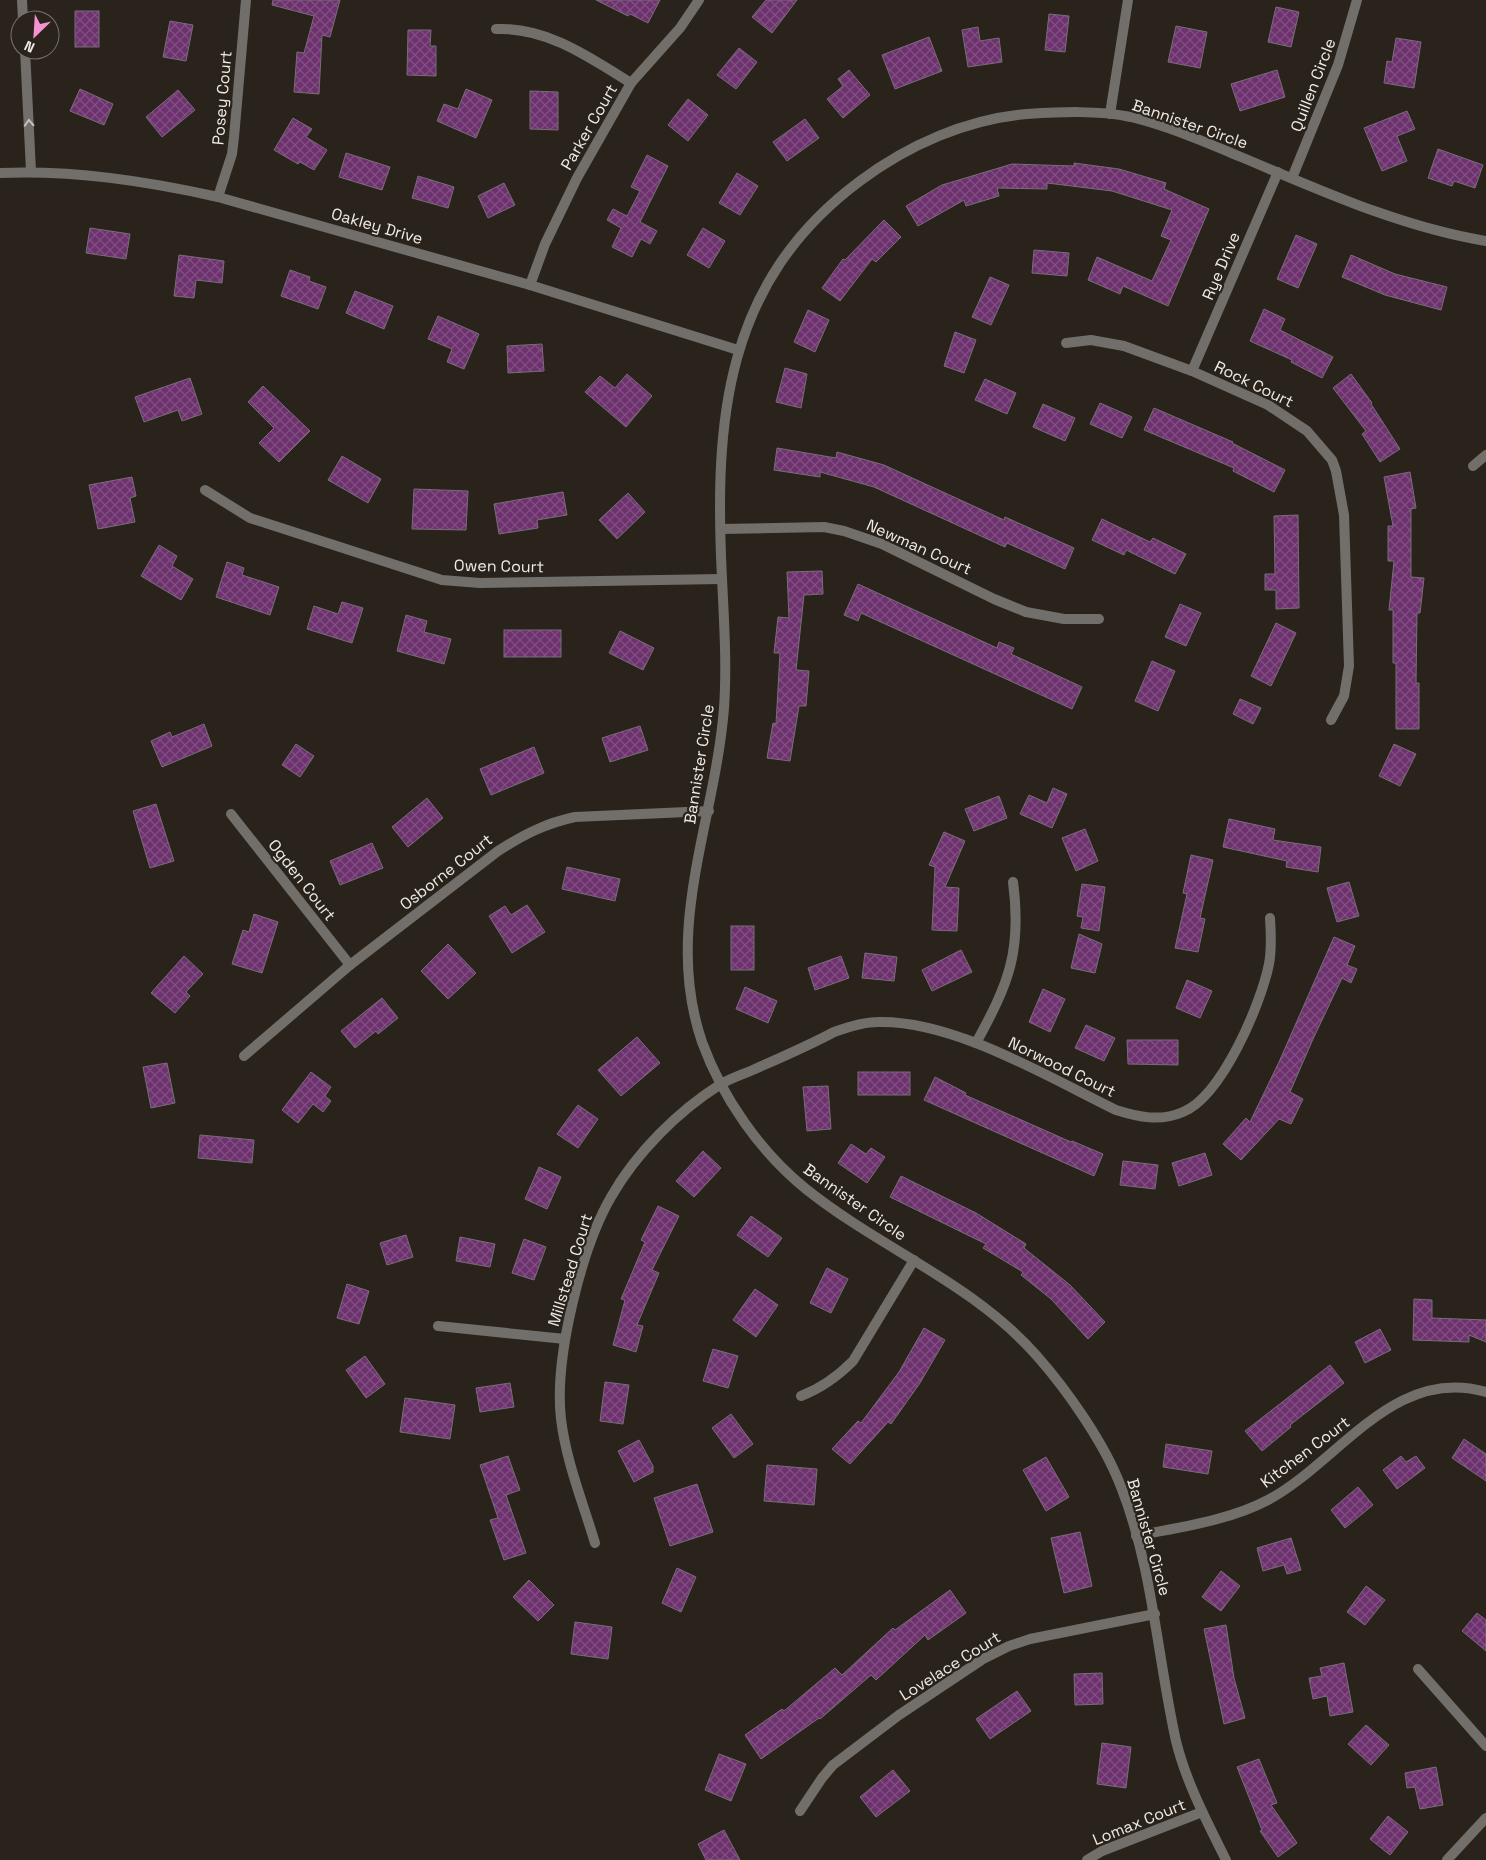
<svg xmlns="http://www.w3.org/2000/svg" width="1486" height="1860" font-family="'Space Grotesk',sans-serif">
<defs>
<pattern id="building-cross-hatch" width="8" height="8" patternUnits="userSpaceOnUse" patternTransform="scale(1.25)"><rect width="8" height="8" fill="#6d316e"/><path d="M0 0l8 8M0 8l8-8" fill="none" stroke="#824f83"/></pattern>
</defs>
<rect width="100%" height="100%" fill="#29231b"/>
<!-- building -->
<g fill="url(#building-cross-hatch)" stroke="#776e77">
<polygon points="273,0 340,0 330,37 322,35 319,94 294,92 297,52 304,53 314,16 272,5"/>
<polygon points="596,0 660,0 648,23 630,14 628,16"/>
<polygon points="766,0 797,0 772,33 752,17"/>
<polygon points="1276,7 1299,12 1291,47 1268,42"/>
<rect x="75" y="11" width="24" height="36"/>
<polygon points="1049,14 1069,16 1065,52 1045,50"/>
<polygon points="170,21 193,25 186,61 163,57"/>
<polygon points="1176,26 1207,32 1200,68 1168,62"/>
<polygon points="978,27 980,41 999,38 1002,62 968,67 962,30"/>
<polygon points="408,30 431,30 430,46 436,46 436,76 407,75"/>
<polygon points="929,37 942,71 895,89 882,55"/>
<polygon points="1396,38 1421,42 1414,88 1384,83 1387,61 1392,62"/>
<polygon points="739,48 757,62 736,89 717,75"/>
<polygon points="849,70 870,95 843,118 827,99 843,86 838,79"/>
<polygon points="1277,70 1285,97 1240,111 1231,84"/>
<polygon points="80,89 113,104 104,125 70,111"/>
<polygon points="466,89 492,100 476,138 437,121 444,104 458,109"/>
<polygon points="178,90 195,110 162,137 146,117"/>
<polygon points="530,91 558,92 558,130 530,129"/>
<polygon points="688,99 708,115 688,141 668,125"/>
<polygon points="1407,111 1415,129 1397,136 1407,161 1382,171 1364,128"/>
<polygon points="293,118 312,129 306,137 327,150 314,170 300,162 298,164 274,150"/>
<polygon points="805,119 819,138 787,161 773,142"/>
<polygon points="1438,149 1483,165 1475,188 1454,181 1452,186 1428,178"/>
<polygon points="346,153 390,167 382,190 339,177"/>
<polygon points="647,155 668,166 640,222 657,231 650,244 641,239 632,257 612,247 621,228 607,220 613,209 627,216 640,191 631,187"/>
<polygon points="1074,163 1119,169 1166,183 1164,189 1209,209 1168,306 1123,286 1120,294 1088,280 1097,257 1152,281 1171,240 1161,236 1172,210 1112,191 1047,183 1047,189 997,188 999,196 966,206 964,200 918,226 906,206 942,185 1012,164 1074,166"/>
<polygon points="737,173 758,186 740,215 719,203"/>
<polygon points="418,176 454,187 448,208 412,198"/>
<polygon points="504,183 515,205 488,218 478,196"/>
<polygon points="884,220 901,237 876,262 872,259 840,301 822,288 843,259 845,260"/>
<polygon points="90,228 130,234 126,259 86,253"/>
<polygon points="703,228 725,241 709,268 687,255"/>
<polygon points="1296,235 1317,244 1298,288 1277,279"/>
<polygon points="1034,250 1069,253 1067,276 1032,273"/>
<polygon points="179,255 224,261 222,283 196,280 194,298 174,296"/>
<polygon points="1351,255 1395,274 1447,287 1441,310 1385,295 1342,277"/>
<polygon points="290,270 310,277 309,281 326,287 318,309 281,296"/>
<polygon points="990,277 1009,285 991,325 972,317"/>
<polygon points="355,291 393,306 384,329 346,313"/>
<polygon points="1264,309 1285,319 1280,330 1333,357 1322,378 1291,362 1292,360 1250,341"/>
<polygon points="808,310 829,320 815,352 794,342"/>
<polygon points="438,316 479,334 464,369 447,362 452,349 428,339"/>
<polygon points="955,332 976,340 964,373 944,366"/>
<polygon points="542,344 544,371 508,373 507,346"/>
<polygon points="785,368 807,374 801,408 776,402"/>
<polygon points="627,374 652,396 626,427 585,392 600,376 615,388"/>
<polygon points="1351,374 1372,403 1371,404 1400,449 1380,462 1362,434 1366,431 1333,388"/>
<polygon points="190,378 202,414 182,421 178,410 144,422 135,397"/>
<polygon points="985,379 1016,393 1007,414 975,400"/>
<polygon points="263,386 310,431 279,462 259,443 274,428 248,402"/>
<polygon points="1100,403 1132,417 1122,438 1090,424"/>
<polygon points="1043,404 1075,418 1065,441 1033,427"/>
<polygon points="1154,408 1233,442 1232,443 1285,470 1274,492 1233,471 1234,468 1144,430"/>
<polygon points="777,448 836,458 837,452 884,465 1004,520 1005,517 1074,548 1065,569 1007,543 1005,547 874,487 820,472 820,477 774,470"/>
<polygon points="342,456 381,479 368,503 328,480"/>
<polygon points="1410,472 1416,508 1411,509 1411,577 1424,578 1420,613 1417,613 1416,683 1419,683 1419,729 1396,729 1396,663 1393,663 1393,610 1389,610 1394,561 1388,561 1388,526 1393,526 1384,477"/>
<polygon points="132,477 136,496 130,498 135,522 98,529 89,485"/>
<polygon points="414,489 468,491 466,530 412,529"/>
<polygon points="563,492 567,515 537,520 538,528 499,534 494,504"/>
<polygon points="628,493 645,512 617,539 599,520"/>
<polygon points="1298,515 1299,608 1276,609 1276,590 1265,590 1265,574 1275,574 1274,516"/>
<polygon points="1102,519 1150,542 1153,538 1186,554 1175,574 1126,550 1124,555 1092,540"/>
<polygon points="159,545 177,556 172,566 193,579 181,600 141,576"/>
<polygon points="227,562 244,568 242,575 279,587 270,615 216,597"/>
<polygon points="822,571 823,594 804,595 796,670 809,671 806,706 799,706 790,761 767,758 773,723 776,724 780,653 774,653 778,617 789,618 787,572"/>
<polygon points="858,584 997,648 999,642 1014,648 1011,654 1082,687 1072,709 861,613 858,621 844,615"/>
<polygon points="342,602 363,608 352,643 307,629 314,606 338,614"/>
<polygon points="1180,604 1201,613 1186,646 1165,637"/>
<polygon points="406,615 427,621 424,632 451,639 444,664 397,651"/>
<polygon points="1276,623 1296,633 1271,686 1251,676"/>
<rect x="504" y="630" width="57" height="27"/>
<polygon points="620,631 654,648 643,670 609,653"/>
<polygon points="1152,661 1175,671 1158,711 1135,701"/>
<polygon points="1240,699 1261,708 1253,724 1233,714"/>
<polygon points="204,724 212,746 162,767 151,741 170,732 172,737"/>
<polygon points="640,726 648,750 610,762 602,738"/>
<polygon points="296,744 314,756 300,777 282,765"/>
<polygon points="1394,744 1416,754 1400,786 1379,776"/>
<polygon points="534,747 544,773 491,795 480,769"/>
<polygon points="1053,788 1067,794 1052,828 1020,814 1029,795 1047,803"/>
<polygon points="999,796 1007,818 974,831 965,809"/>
<polygon points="427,798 443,818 408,847 392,827"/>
<polygon points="156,804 174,861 150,868 133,811"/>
<polygon points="1229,819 1275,829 1273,840 1321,847 1318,872 1286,867 1287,861 1223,847"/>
<polygon points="1085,829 1098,861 1076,871 1062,838"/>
<polygon points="944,832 965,841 945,887 959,888 957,931 932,930 935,867 929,865"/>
<polygon points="372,843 383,868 340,885 330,861"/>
<polygon points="1191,855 1213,860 1200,918 1205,919 1198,952 1175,948 1187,894 1183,893"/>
<polygon points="567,867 620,879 615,901 562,889"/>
<polygon points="1349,882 1359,916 1337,922 1327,888"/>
<polygon points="1082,884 1105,887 1099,931 1081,928 1083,917 1077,916"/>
<polygon points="527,905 545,932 512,953 489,916 505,906 511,915"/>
<polygon points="254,914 278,922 262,973 232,964 243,930 249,932"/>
<rect x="731" y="926" width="23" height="44"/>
<polygon points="1079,934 1102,944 1095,973 1071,968"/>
<polygon points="1334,937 1355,946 1347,965 1357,969 1351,983 1342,978 1313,1039 1290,1092 1303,1099 1291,1124 1279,1119 1241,1160 1223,1144 1246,1118 1250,1122 1279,1062"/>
<polygon points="448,944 476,973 448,999 421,971"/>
<polygon points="961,950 972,972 932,991 922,970"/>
<polygon points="865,953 897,957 894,981 862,978"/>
<polygon points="184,956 203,974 186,992 190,996 175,1013 151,993"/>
<polygon points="841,956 849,978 815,990 808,968"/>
<polygon points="1187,980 1212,991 1200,1018 1176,1008"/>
<polygon points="745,987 777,1001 768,1023 736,1009"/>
<polygon points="1043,989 1065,999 1050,1032 1029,1022"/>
<polygon points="382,998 398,1018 378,1034 376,1031 355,1048 341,1031"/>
<polygon points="1086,1025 1115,1038 1104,1061 1075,1048"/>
<polygon points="637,1037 660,1063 621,1096 598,1070"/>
<polygon points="1127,1040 1178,1040 1178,1065 1128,1064"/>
<polygon points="167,1063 175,1103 151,1108 143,1067"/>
<polygon points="311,1072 331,1087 325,1096 331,1101 323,1112 313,1104 298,1123 282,1110"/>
<rect x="858" y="1072" width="52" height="23"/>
<polygon points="935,1077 966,1093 965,1095 1071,1142 1072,1141 1103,1154 1094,1176 924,1100"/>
<polygon points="828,1086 831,1129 807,1131 803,1087"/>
<polygon points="578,1105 598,1119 578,1148 557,1134"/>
<polygon points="200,1135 254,1140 252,1163 198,1158"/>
<polygon points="851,1144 866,1154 871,1148 885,1157 867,1183 838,1163"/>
<polygon points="703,1151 721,1168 694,1197 676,1181"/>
<polygon points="1205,1153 1212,1175 1179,1186 1172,1163"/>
<polygon points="1123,1161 1158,1165 1155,1189 1120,1185"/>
<polygon points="539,1167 561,1177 547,1209 525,1199"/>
<polygon points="901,1176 976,1213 1026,1244 1024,1248 1070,1285 1105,1322 1088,1339 1051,1299 1021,1275 1023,1272 983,1248 986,1244 890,1197"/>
<polygon points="658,1206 679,1216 652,1270 659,1273 637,1325 643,1326 636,1352 613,1345 625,1300 621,1299 645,1242 641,1240"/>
<polygon points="751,1216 782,1238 768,1257 737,1235"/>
<polygon points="406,1235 413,1257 387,1265 380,1243"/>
<polygon points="460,1237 495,1244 490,1267 456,1261"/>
<polygon points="524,1239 546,1247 534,1280 512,1273"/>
<polygon points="827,1268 848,1279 831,1313 810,1303"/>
<polygon points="347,1284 369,1291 359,1324 337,1318"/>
<polygon points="755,1289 778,1305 756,1337 733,1320"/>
<polygon points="1414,1299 1432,1300 1432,1318 1486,1320 1486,1342 1469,1335 1469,1342 1413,1340"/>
<polygon points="924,1328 945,1340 920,1383 891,1424 888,1422 850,1464 832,1449 858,1421 861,1423 899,1372"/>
<polygon points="1380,1329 1391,1350 1365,1363 1355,1342"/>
<polygon points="713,1349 738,1356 728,1388 703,1381"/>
<polygon points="365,1356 385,1384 366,1398 346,1370"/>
<polygon points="1330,1365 1344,1383 1290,1425 1291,1427 1262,1451 1245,1431"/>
<polygon points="605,1382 629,1385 623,1424 600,1421"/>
<polygon points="510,1383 514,1407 480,1412 476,1388"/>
<polygon points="405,1398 455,1405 450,1439 400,1432"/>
<polygon points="731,1414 753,1444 734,1458 712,1428"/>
<polygon points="1464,1439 1486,1454 1486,1481 1452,1458"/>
<polygon points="639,1440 653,1466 653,1472 634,1482 618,1451"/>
<polygon points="1166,1444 1212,1451 1208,1474 1163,1467"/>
<polygon points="508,1456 520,1490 506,1495 526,1553 504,1560 490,1520 498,1518 480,1465"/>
<polygon points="1401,1456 1406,1462 1416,1456 1425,1468 1397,1489 1383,1470"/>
<polygon points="1046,1457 1069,1497 1046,1511 1023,1470"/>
<polygon points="767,1465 817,1469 814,1505 764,1501"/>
<polygon points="697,1484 713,1532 670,1546 654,1498"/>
<polygon points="1358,1487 1373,1505 1345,1528 1331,1510"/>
<polygon points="1080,1532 1092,1586 1064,1593 1051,1538"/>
<polygon points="1291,1538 1301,1570 1287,1574 1284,1565 1263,1571 1257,1548"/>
<polygon points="677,1568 696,1577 681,1612 662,1603"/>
<polygon points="1221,1571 1240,1586 1221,1611 1202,1597"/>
<polygon points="529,1580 554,1605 538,1621 513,1597"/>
<polygon points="1366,1586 1385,1600 1365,1625 1347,1612"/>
<polygon points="950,1590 966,1613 928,1640 925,1635 876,1680 871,1675 820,1719 819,1718 761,1759 745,1735 782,1709 784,1711 835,1668 842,1675 893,1628 895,1630"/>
<polygon points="1477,1613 1486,1620 1486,1651 1462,1631"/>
<polygon points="575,1622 612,1627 608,1659 571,1654"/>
<polygon points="1226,1625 1234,1678 1245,1718 1224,1724 1204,1629"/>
<polygon points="1344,1663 1353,1712 1330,1716 1327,1696 1313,1699 1309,1678 1322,1676 1320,1668"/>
<polygon points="1102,1673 1103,1704 1075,1705 1074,1674"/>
<polygon points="1017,1691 1031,1711 990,1739 976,1719"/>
<polygon points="1366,1725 1389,1745 1371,1765 1348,1744"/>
<polygon points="1102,1743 1131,1747 1126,1788 1097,1784"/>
<polygon points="719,1754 746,1764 731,1801 705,1790"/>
<polygon points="1259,1759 1277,1803 1271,1805 1297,1843 1278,1857 1260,1831 1262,1830 1237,1767"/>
<polygon points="1436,1767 1443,1805 1420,1809 1415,1787 1407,1788 1405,1773"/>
<polygon points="893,1770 910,1791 876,1817 860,1797"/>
<polygon points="1388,1816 1408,1832 1390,1855 1370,1839"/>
<polygon points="724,1830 740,1860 706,1860 698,1844"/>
</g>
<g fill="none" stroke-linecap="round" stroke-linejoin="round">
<!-- street -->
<g stroke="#726f6a" stroke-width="10">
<polyline points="22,0 23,20"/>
<path d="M496,29C547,27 589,57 631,83"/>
<polyline points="25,50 31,171"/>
<polyline points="1110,114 1128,0"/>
<path d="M0,173C74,170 146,181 218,197L530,285L738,350"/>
<polyline points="1292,178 1338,65 1357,0"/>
<polyline points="218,197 232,154 234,137 246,0"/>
<polyline points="530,285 545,244 577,178 631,83 680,28 699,0"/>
<polyline points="1066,343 1091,340 1124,346 1192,371 1268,405 1307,431 1332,460 1336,471 1344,515 1349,666 1344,696 1331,720"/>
<polyline points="1192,371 1278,172"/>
<polyline points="1473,466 1486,455"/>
<polyline points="205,490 250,518 442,580 480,583 722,579"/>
<polyline points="721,529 824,527 844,531 882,544 994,599 1026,612 1064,619 1099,619"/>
<polyline points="231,814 350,965"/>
<path d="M976,1043C1009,983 1022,951 1013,882"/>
<path d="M244,1056L350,965L498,851C523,835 546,823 575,817L709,811"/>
<polyline points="438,1326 565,1339"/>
<path d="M801,1396C822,1388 837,1377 853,1361L914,1260"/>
<path d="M1136,1536C1180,1527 1228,1521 1268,1500C1339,1462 1394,1365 1486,1392"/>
<path d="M595,1543C583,1503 566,1461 561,1419C554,1359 581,1249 611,1197C636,1153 678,1111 721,1084C731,1078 744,1074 755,1069C782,1057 808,1046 834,1032C848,1027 863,1022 878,1022C954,1020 1048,1077 1116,1110C1138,1117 1160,1122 1183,1112C1222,1096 1261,1004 1269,964C1272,948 1271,933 1270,918"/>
<polyline points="1418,1669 1486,1746"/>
<polyline points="800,1811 822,1778 833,1765 899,1715 983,1659 1009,1646 1030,1639 1155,1614"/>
<polyline points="1087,1860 1102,1851 1202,1812"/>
<path d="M1226,1860C1207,1822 1186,1782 1176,1741C1157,1656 1153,1568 1121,1487C1105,1444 1067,1390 1037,1356C973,1283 881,1249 806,1189C760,1152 722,1097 702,1042C663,928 715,822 724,708C727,665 724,622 722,578C714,421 724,282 860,181C908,145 967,119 1027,114C1060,112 1098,110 1131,117C1168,126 1205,142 1241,157C1320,190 1400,227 1486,241"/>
<polyline points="1447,1860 1486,1818"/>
</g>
</g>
<!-- one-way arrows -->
<defs><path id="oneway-chevron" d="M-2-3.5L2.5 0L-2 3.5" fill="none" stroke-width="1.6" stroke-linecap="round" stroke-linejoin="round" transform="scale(1.25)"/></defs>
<use stroke="#c3c0bb" href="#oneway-chevron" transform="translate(29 123) rotate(-93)"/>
<g text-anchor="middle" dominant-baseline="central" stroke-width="4.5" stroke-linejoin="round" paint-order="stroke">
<!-- street labels -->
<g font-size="16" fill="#efebe6" stroke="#29231b">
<text transform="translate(1313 85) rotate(-69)">Quillen Circle</text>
<text transform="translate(222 98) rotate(-85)">Posey Court</text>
<text transform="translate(1190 124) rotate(19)">Bannister Circle</text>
<text transform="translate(589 127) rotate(-60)">Parker Court</text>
<text transform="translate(377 226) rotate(16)">Oakley Drive</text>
<text transform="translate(1221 266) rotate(-67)">Rye Drive</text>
<text transform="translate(1254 384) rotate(26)">Rock Court</text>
<text transform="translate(919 547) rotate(24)">Newman Court</text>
<text transform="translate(499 566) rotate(1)">Owen Court</text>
<text transform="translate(699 764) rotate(-81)">Bannister Circle</text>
<text transform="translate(446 872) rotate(-38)">Osborne Court</text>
<text transform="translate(302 880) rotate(52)">Ogden Court</text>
<text transform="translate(1062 1067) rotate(26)">Norwood Court</text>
<text transform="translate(855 1202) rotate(35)">Bannister Circle</text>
<text transform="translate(570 1270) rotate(-73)">Millstead Court</text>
<text transform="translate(1305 1452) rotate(-37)">Kitchen Court</text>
<text transform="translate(1149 1537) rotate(74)">Bannister Circle</text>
<text transform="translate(950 1666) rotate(-32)">Lovelace Court</text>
<text transform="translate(1139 1822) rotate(-22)">Lomax Court</text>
</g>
</g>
<!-- north arrow -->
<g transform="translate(35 35) rotate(205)"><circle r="24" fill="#29231b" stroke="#78736c"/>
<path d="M0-4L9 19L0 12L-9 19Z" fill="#f491d3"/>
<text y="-8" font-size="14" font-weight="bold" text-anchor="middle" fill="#efebe6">N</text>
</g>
</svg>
